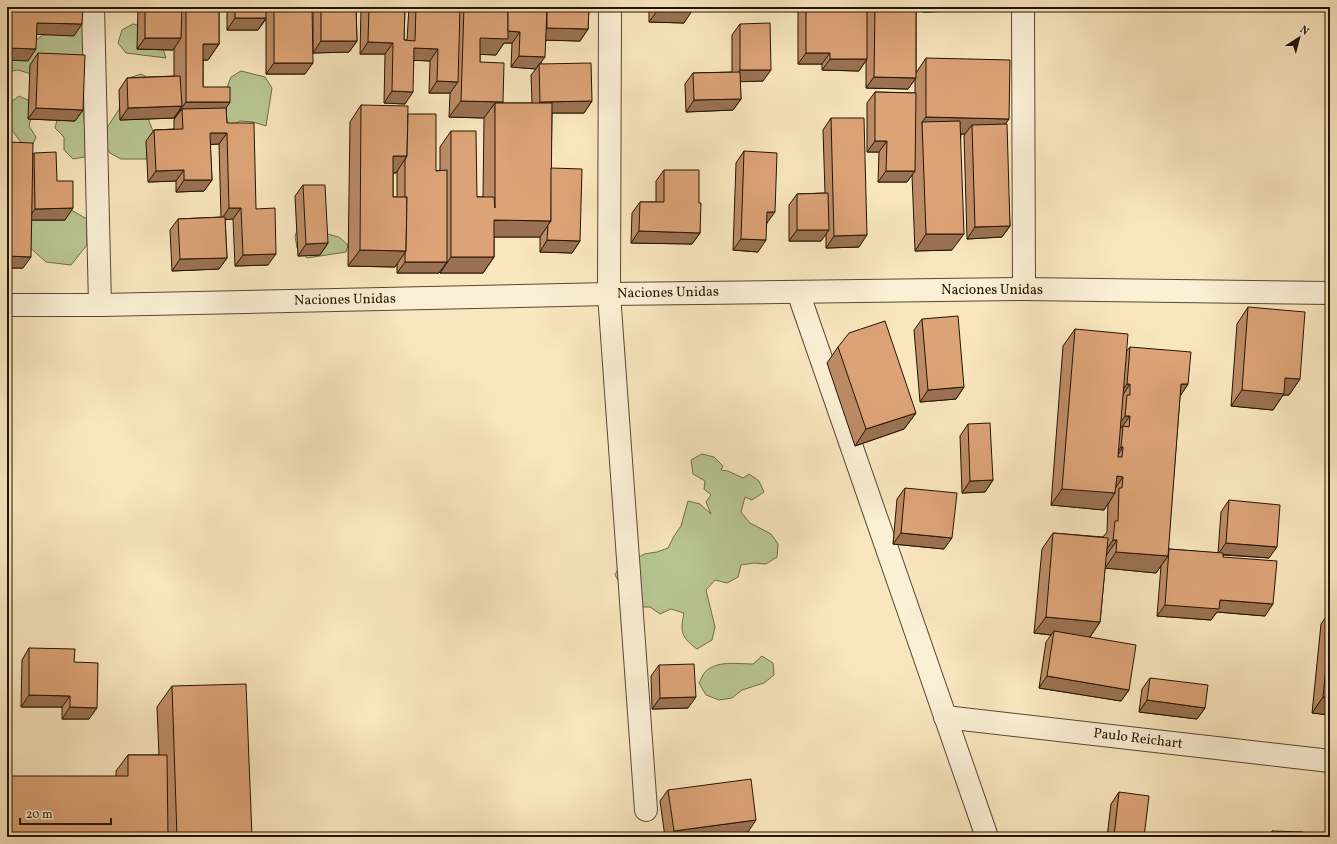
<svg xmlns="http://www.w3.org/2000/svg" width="1337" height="844" font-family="Vollkorn,serif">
<rect width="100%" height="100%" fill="#f9e6be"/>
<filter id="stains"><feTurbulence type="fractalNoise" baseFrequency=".005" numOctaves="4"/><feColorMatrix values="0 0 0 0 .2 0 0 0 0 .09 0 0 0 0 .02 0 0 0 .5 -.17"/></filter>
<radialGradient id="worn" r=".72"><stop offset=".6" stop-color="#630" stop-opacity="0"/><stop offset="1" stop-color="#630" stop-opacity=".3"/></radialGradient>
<!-- green -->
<g fill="#b9c695" stroke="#6e6d4c">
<polygon points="82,7 86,62 80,87 87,144 85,157 73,159 64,150 64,137 55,128 58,116 31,74 18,70 7,72 7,51 33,42 43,35 56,34"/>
<polygon points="133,24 145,27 162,46 166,58 126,53 118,43 122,30"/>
<polygon points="241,71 265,77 272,88 266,126 253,122 240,121 229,128 223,116 226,90 231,77"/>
<polygon points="141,74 152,80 144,108 156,139 149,159 121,159 110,153 104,142 106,129 120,108 128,92 129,78"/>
<polygon points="19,96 30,101 32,113 29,126 36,137 31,148 20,141 12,130 7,128 7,105"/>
<polygon points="64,206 87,219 87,245 71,265 46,262 27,245 16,223"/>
<polygon points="300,223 319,224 327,234 339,237 348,245 346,252 307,258 297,248 295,236"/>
<path d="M702,454L714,457L723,466L721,470L728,471L743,478L749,474L759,481L764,492L752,500L745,497L741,512L750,523L771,534L778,544L777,557L766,564L754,563L741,565L738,577L727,583L715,580L706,590L715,627L712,640L697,649C681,637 680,632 684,613L671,609L660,614L650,607H636L628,598L615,575L621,563L633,561L644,554L657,552L668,548L674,536L681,526L688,501L700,504L711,514L706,502L711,495L704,489L705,481L693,474L691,460Z"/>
<path d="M762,656L773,663L774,675L764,683L742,690L732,698L719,700L706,695L699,683C701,680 703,674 705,672C717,660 737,664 753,664Z"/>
</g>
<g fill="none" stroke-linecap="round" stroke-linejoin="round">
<defs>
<g id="street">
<polyline points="93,7 100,305"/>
<polyline points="610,7 609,294 646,810"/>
<polyline points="1023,7 1024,289"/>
<polyline points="798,292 987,837"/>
<polyline points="7,305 100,305 609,294 1024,289 1330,293"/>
<polyline points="945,717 1330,761"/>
</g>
</defs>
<!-- street casing -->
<use href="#street" stroke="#594832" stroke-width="24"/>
<!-- street -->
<use href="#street" stroke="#fbefd5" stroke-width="22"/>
</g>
<!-- wall -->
<g fill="#bd8c66" stroke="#241403" fill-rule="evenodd">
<polygon points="138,7 219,7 219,44 208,60 203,60 203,87 226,108 227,123 256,209 268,265 235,266 233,219 225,219 227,258 219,269 172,271 170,230 178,219 221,217 219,144 210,144 212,180 204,191 176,192 176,181 148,182 146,141 154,130 174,129 174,120 175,118 174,118 174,117 174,118 120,120 119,90 127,78 174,76 174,48 173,50 137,49"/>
<polygon points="227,7 312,7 305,74 266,74 266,19 258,30 227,30"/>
<polygon points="313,7 356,7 357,41 349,52 313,53"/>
<path d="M361,7H405L404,40H407L409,7H589L588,29L580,41L546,40L541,64L592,101L584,113H552L551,168L580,241L572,253L540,252V237H494V257L483,273H440V272L439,273H397V264L395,267L348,266L350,122L361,105L408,114L436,171L440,170V147L451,131L477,197H483L484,119V118L449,117L450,93H429L430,61L414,60L405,104L384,103L385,54H360ZM504,43H512L511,67L536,69L531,75L532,103H502L503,102L480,62V54L496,55ZM397,171V197H393V173H396Z"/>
<polygon points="649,7 692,7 684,23 649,22"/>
<polygon points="798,7 867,7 867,13 871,7 916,7 916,73 926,58 1005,124 1010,226 1002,237 967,239 964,136 965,134 961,134 952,250 915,251 912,175 907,182 878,182 879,152 867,152 867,103 875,92 915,93 915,79 908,89 866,88 866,60 859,71 822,70 822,64 798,64"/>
<polygon points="922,7 958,7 955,11 923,12"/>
<polygon points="740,24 763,81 740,81 741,99 733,110 686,112 685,84 693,73 732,72 732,35"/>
<polygon points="38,53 83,110 75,121 28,119 30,65"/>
<polygon points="831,118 859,247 826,248 826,233 821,241 789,241 789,205 797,194 825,193 823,130"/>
<polygon points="7,142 33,154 34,153 57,181 65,220 31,220 23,268 7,268"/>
<polygon points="744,151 767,223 758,252 733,250 736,163"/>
<polygon points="664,170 699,203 700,233 692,244 631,243 632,213 640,202 656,202 656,181"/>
<polygon points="303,185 328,243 320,255 298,256 295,196"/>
<polygon points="1248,307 1300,379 1289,395 1283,395 1273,410 1231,406 1237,324"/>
<polygon points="922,319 964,387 956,399 920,402 914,330"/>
<polygon points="1075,329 1126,352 1130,347 1188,384 1180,396 1168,550 1169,549 1218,553 1221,512 1229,500 1269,558 1223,555 1223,557 1265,616 1217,612 1211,620 1157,616 1161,566 1156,573 1105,568 1100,622 1090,637 1129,690 1121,701 1039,688 1046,642 1051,635 1034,633 1042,549 1053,533 1103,537 1107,532 1108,504 1111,499 1104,510 1051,505 1063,346"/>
<polygon points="838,347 916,413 904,429 855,446 827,363"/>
<polygon points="968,424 993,480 985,492 962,493 960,436"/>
<polygon points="905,488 944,549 893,544 897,499"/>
<polygon points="1330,611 1330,715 1312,713 1321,624"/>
<polygon points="29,648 74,662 89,719 62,719 62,707 21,707 22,660"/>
<polygon points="659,665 688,708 652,709 651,676"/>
<polygon points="1150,678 1205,708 1197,719 1139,712 1142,689"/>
<polygon points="172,686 252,837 7,837 116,776 116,771 128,755 159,755 157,707"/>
<polygon points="668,790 748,832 706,837 665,837 660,801"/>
<polygon points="1119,792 1144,837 1107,837 1111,804"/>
<polygon points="1272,831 1303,837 1268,837"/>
</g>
<!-- shaded-wall -->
<g fill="#9a7253" stroke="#241403">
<polygon points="926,7 958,7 955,11 923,12"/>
<polygon points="657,11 692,11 684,23 649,22"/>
<polygon points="235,18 266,18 258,30 227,30"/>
<polygon points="37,23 82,24 74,36 29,34"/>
<polygon points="547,28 588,29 580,41 539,40"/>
<polygon points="505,31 520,32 512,43 504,43 496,55 469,54 480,38"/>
<polygon points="145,38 181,38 173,50 137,49"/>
<polygon points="321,41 357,41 349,52 313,53"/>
<polygon points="368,42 393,43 385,54 360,54"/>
<polygon points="203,44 219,44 208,60 192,60"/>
<polygon points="7,48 36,49 28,61 7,60"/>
<polygon points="414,48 438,49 430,61 406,60"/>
<polygon points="806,53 830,53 822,64 798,64"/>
<polygon points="519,56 545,57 539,65 539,64 536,69 511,67"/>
<polygon points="830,59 867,59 859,71 822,70"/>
<polygon points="274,63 313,63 305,74 266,74"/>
<polygon points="740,70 771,70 763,81 732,82"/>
<polygon points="874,77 916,78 908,89 866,88"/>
<polygon points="437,81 458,82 450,93 429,93"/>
<polygon points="392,91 413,92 405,104 384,103"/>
<polygon points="741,99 733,110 686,112 694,100"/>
<polygon points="461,101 503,102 495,113 495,103 484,118 449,117"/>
<polygon points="592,101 584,113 532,113 540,102"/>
<polygon points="186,102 230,102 219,119 182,109 175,118 174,118"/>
<polygon points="182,106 174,118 120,120 128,108"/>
<polygon points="36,108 83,110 75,121 28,119"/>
<polygon points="926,117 1009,119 998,135 972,125 965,134 923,134 922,122"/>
<polygon points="210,133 227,133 219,144 202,145"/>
<polygon points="875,141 887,141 879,152 867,152"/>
<polygon points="393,156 407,156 396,173 382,172"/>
<polygon points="184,170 176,181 148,182 156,171"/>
<polygon points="886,171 915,171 907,182 878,182"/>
<polygon points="184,180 212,180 204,191 176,192"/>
<polygon points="73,208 65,220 27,220 35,209"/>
<polygon points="229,208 241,208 233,219 221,220"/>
<polygon points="767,212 775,212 767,223 759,223"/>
<polygon points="494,220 551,221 540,237 483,237"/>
<polygon points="1010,226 1002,237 967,239 975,227"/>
<polygon points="797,230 829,230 821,241 789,241"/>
<polygon points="639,231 700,233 692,244 631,243"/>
<polygon points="926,234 964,234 952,250 915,251"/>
<polygon points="867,235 859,247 826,248 834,236"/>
<polygon points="741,239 766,240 758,252 733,250"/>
<polygon points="547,240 580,241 572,253 540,252"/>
<polygon points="328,243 320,255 298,256 306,244"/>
<polygon points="360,250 406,251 395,267 348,266"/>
<polygon points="276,254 268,265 235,266 243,255"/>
<polygon points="7,256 31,257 23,268 7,268"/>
<polygon points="451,257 494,257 483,273 440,273"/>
<polygon points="227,258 219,269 172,271 180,259"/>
<polygon points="405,262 447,262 439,273 397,273"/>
<polygon points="1285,378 1300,379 1289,395 1283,395 1273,410 1231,406 1242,390"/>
<polygon points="1127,384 1130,384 1119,401 1115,400"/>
<polygon points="1181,384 1188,384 1177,401"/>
<polygon points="964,387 956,399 920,402 928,390"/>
<polygon points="916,413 904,429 855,446 866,429"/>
<polygon points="1125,416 1130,416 1118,432 1114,432"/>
<polygon points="1121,447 1123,447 1112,464 1110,463"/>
<polygon points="1117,476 1123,477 1112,493 1115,493 1104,510 1051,505 1062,489"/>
<polygon points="993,480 985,492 962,493 970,481"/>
<polygon points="901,533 952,538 944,549 893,544"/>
<polygon points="1113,540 1117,540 1106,556 1102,556"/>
<polygon points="1226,543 1277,547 1269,558 1218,554"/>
<polygon points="1116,552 1168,556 1156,573 1105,568"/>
<polygon points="1220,600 1273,604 1265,616 1217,612 1211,620 1157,616 1165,605"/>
<polygon points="1046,617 1100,622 1089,638 1054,631 1051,635 1034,633"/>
<polygon points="1047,676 1129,690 1121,701 1039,688"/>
<polygon points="29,695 70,696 62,707 21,707"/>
<polygon points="696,697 688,708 652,709 660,698"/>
<polygon points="1323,697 1330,697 1330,715 1312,713"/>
<polygon points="1147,700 1205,708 1197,719 1139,712"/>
<polygon points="70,707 97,708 89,719 62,719"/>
<polygon points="756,820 748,832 706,837 670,837 674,831"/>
</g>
<!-- building -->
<g fill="#dca377" stroke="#241403">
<polygon points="7,7 83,7 82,24 37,23 36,49 7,48"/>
<polygon points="145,7 182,7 181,38 145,38"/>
<polygon points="186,7 219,7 219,44 203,44 203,87 230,87 230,102 186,102"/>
<rect x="235" y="7" width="31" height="11"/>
<polygon points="274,7 312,7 313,63 274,63"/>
<polygon points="321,7 356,7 357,41 321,41"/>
<polygon points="369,7 405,7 404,40 415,41 416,7 460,7 458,82 437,81 438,49 414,48 413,92 392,91 393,43 368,42"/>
<polygon points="464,7 508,7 508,39 480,38 480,62 504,63 503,102 461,101"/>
<polygon points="508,7 547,7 545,57 519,56 520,32 508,31"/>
<polygon points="547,7 589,7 588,29 547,28"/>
<rect x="657" y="7" width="35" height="4"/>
<polygon points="806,7 867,7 867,59 830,59 830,53 806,53"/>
<polygon points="875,7 916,7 916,78 874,77"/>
<polygon points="770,23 771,70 740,70 740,24"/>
<polygon points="38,53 85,55 83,110 36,108"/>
<polygon points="926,58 1010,60 1009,119 926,117"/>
<polygon points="591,63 592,101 540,102 539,64"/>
<polygon points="740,72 741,99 694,100 693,73"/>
<polygon points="180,76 182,106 128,108 127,78"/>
<polygon points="875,92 916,93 915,171 886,171 887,141 875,141"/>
<polygon points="495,103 552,103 551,221 494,220 494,257 451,257 451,131 476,131 477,197 494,197 495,208"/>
<polygon points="361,105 408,106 407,156 393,156 393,197 407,197 406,251 360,250"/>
<polygon points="226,108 227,123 254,123 256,209 275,208 276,254 243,255 241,208 229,208 227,133 210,133 212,180 184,180 184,170 156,171 154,130 183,129 182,109"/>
<polygon points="408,114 436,114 436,171 447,170 447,262 405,262 405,253 406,251 407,197 405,197 405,160 407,156"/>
<polygon points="831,118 864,118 867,235 834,236"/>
<polygon points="960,121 964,234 926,234 922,122"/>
<polygon points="1007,124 1010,226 975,227 972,125"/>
<polygon points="7,142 33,143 31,257 7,256"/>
<polygon points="744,151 777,153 775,212 767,212 766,240 741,239"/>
<polygon points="56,152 57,181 73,181 73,208 35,209 34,153"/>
<polygon points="551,168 582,169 580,241 547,240 548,225 551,221"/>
<polygon points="664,170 699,170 699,203 701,203 700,233 639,231 640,202 664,202"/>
<polygon points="303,185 325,185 328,243 306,244"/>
<polygon points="828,193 829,230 797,230 797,194"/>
<polygon points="225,217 227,258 180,259 178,219"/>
<polygon points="1248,307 1305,312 1300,379 1285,378 1284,394 1242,390"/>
<polygon points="958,316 964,387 928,390 922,319"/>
<polygon points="885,321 916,413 866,429 838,347 849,333"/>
<polygon points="1075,329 1128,334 1118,457 1122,457 1123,447 1121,447 1123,426 1129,427 1130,416 1125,416 1127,395 1130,395 1130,384 1127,384 1130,347 1191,352 1188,384 1181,384 1168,556 1116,552 1117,540 1113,540 1115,521 1118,521 1119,488 1122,488 1123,477 1117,476 1115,493 1062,489"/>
<polygon points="990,423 993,480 970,481 968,424"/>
<polygon points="905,488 957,493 952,538 901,533"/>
<polygon points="1229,500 1280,505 1277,547 1226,543"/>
<polygon points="1053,533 1108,538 1100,622 1046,617"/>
<polygon points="1169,549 1223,553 1223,557 1277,561 1273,604 1220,600 1219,609 1165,605"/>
<polygon points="1330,628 1330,697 1323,697"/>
<polygon points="1054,631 1136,645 1129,690 1047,676"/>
<polygon points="29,648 75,649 74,662 98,663 97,708 70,707 70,696 29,695"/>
<polygon points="694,664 696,697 660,698 659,665"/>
<polygon points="1150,678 1208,685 1205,708 1147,700"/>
<polygon points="246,684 252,837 177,837 172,686"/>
<polygon points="128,755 167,755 168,837 120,837 120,835 92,835 90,837 56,837 56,835 30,836 29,837 7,837 7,776 128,776"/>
<polygon points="751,779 756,820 674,831 668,790"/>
<polygon points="1119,792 1149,796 1144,837 1123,837 1114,836"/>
<polygon points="1272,831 1303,832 1303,837 1272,837"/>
<polygon points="56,835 56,837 30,837 30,836"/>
<rect x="92" y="835" width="28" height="2"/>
</g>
<g text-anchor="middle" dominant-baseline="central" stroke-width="3" stroke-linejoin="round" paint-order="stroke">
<!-- street labels -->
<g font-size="14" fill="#241403" stroke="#fbefd5">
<text x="992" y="290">Naciones Unidas</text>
<text transform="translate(668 293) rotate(-1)">Naciones Unidas</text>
<text transform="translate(345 300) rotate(-1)">Naciones Unidas</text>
<text transform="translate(1138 739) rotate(7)">Paulo Reichart</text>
</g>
</g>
<!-- margin -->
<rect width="1337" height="844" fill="none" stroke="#f9e6be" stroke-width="24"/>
<rect x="8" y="8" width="1321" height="828" fill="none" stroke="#241403" stroke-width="2"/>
<rect x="12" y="12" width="1313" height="820" fill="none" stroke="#241403"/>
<!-- north arrow -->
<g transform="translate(1299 38) rotate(36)" stroke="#fbefd5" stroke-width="3" paint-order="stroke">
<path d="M0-3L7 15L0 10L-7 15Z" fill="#241403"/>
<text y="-6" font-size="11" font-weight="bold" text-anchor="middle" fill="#241403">N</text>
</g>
<!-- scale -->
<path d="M20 818v6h91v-6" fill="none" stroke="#241403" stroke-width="2"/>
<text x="26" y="818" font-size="12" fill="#241403" stroke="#fbefd5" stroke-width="3" paint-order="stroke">20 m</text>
<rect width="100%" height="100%" filter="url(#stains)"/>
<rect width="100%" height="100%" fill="url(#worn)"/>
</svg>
